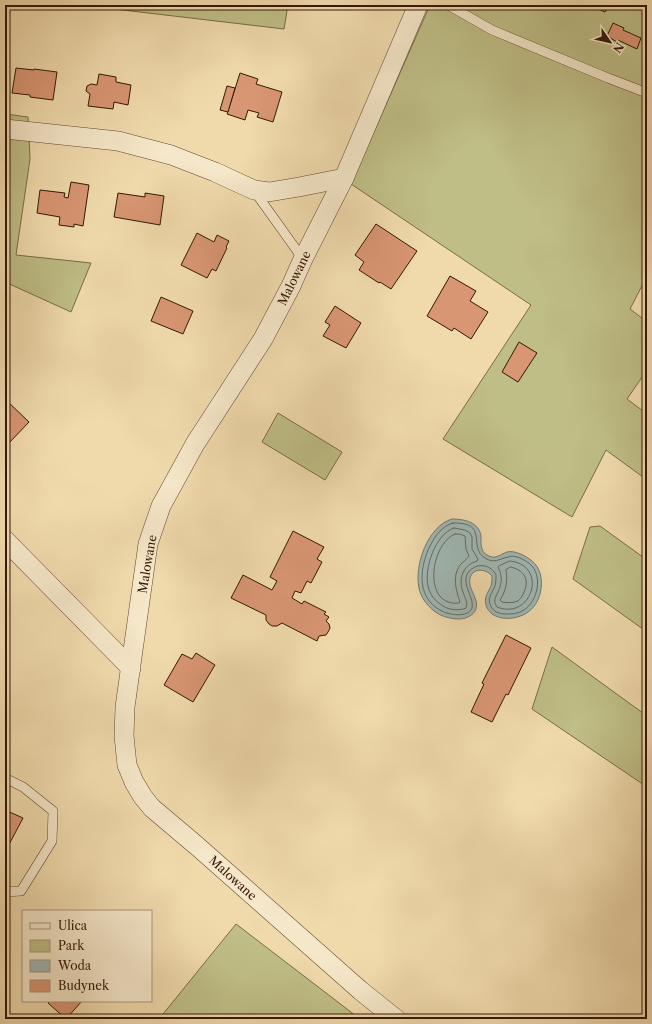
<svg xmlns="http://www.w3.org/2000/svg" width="652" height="1024" font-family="'Libre Caslon Text',serif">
<rect width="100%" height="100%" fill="#f0daac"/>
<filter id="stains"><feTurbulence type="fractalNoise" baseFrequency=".005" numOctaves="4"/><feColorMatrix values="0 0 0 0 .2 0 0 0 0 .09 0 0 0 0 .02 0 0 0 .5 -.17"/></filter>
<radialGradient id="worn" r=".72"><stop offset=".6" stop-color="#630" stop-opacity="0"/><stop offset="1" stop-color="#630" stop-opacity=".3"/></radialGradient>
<!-- green -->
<g fill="#bfbe86" stroke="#7a6b46">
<polygon points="80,5 288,5 284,29"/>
<polygon points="430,5 647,5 647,276 630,309 647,322 647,370 627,399 647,414 647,480 606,450 572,517 443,439 531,305 351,184"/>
<polygon points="5,114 28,117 30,159 16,255 91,263 71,312 5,282"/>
<polygon points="278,413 342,452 325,480 262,442"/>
<polygon points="600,526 647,560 647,632 573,579 590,527"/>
<polygon points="552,647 647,716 647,787 532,709"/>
<polygon points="236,924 360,1019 159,1019"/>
</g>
<!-- water -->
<path fill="#9fb8b5" stroke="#74786f" d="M452,519C464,519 479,522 481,536C481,543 480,551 487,555C495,560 499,555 507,552C515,550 526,556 532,561C547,573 543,602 528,612C516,621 491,622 486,605C484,598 487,594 490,588C492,585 492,580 492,576C487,569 473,567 470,578C468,586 474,593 476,601C479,612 470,618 460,619C451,619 442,617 434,611C427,605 421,598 419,588C414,565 428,526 452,519Z"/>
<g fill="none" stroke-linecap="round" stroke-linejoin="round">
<!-- shore -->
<g stroke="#6a685d" stroke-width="1">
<path d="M453,523C490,522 467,547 485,558C494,564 499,559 508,557C515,554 525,560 530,564C543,575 538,601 524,610C518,614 511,614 504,614C497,613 492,611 490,604C488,598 491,595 493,590C496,586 496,580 496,575C494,571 490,567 485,566C481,565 476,566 473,568C456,579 475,596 472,608C468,618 449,615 442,611C437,609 433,605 430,602C417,586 422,562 430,546C435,536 442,526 453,523Z"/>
<path d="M454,528L465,530L470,533L472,537V549L478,559L477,561C463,565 458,579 463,592C465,598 468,602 466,608C459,611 449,610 443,606C435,601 430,595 428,586C424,569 435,534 454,528Z"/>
<path d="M455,534H460L465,536L466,549L469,556C467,559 463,562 460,565C452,577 456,590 460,602L459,603C422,607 430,544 455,534Z"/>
<path d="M510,561C549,565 532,621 497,607C493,601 495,598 498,592C500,588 502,581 501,576C501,573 499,570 498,567L499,566Z"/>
<path d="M511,567C523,570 529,578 525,590C523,594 522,598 518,601C513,603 508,603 502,602L500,600C506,591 508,581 506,570Z"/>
</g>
</g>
<!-- building -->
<g fill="#d89672" stroke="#341805">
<polygon points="589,5 615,5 614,8 608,6 605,12"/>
<polygon points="613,23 624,28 623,30 641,38 637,49 618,40 617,42 607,36"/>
<polygon points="16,68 34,70 34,69 57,72 53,100 30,97 30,95 12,93"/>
<polygon points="240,73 258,79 256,84 282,92 273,122 257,117 259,113 248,110 245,120 227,114"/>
<polygon points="99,74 116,77 116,82 131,85 128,105 114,102 113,109 88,106 90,94 86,91 87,86 91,84 97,85"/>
<polygon points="227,86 235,88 228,112 220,110"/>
<polygon points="71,182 89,185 83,226 74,224 74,227 59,225 60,217 37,213 40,190 65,193 64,197 68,198"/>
<polygon points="118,193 145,197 145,193 164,196 160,225 114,217"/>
<polygon points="376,224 417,251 391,289 380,282 379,283 359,270 364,262 355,255"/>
<polygon points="197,233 214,242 217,235 229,241 226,247 227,248 216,271 212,269 207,278 181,265"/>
<polygon points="450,276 476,291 470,301 488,312 471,339 454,328 452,331 427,316"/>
<polygon points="161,297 193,311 183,334 151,321"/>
<polygon points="335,306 361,323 346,348 323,336 330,325 325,322"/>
<polygon points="519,342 537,353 518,382 502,372"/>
<polygon points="5,399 29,422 8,444 5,440"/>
<polygon points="293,531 324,547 317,559 322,562 311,583 307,581 301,593 295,591 292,598 302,604 304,601 326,612 324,614 329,617 326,621 329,624 330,628 328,632 326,635 319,636 317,641 282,623 277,626 272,626 269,624 266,620 266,615 231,598 243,575 272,590 277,581 270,577"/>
<polygon points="506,635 531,648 508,695 506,694 492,722 471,712 484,684 482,683"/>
<polygon points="196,653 215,665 193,702 164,685 182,654 192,659"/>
<polygon points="5,810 23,818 5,852"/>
<polygon points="50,1001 82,1001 66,1019 48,1003"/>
</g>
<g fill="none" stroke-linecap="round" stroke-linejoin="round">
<defs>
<g id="service">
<polyline points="448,5 492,30 608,78 647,93"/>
<polyline points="255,192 303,259"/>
<polyline points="5,778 23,787 53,811 52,841 21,891 5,892"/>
</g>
<g id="minor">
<polyline points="5,129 118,141 171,155 215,172 254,190 269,192 299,187 344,178"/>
<polyline points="5,540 131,668"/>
<polyline points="396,1019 361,991 197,846 152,808 143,797 134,782 127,765 124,736 125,707 148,544 161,506 195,444 263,339 291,286 303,259 344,178 418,5"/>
</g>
</defs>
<!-- service casing -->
<use href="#service" stroke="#63482f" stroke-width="10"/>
<!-- minor casing -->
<use href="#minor" stroke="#63482f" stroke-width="20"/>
<!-- service -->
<use href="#service" stroke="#f5e7c9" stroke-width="9"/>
<!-- minor -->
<use href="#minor" stroke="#f5e7c9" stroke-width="19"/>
</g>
<g text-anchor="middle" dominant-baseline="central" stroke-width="3.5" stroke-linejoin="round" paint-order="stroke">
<!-- street labels -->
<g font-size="12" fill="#341805" stroke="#f5e7c9">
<text transform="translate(294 278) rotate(-64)">Malowane</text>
<text transform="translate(147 564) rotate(-80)">Malowane</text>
<text transform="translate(233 878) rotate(42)">Malowane</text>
</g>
</g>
<!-- margin -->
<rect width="652" height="1024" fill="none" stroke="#f0daac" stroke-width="20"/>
<rect x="6" y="6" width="640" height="1012" fill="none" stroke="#341805" stroke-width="2"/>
<rect x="10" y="10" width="632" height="1004" fill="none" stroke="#341805"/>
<!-- legend -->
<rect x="22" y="910" width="130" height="92" fill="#f5e7c9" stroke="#a8947b"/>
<rect x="30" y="923" width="20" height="6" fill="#f5e7c9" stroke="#a8947b"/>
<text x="58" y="930" font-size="12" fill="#341805">Ulica</text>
<rect x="30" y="940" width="20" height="12" fill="#bfbe86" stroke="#a8947b"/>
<text x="58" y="950" font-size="12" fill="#341805">Park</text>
<rect x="30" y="960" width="20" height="12" fill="#9fb8b5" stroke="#a8947b"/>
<text x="58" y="970" font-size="12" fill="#341805">Woda</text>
<rect x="30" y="980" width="20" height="12" fill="#d89672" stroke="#a8947b"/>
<text x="58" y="990" font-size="12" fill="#341805">Budynek</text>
<!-- north arrow -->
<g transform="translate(610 42) rotate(124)" stroke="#f5e7c9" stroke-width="3" paint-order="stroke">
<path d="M0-3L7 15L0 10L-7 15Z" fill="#341805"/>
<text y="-6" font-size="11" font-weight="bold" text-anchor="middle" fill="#341805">N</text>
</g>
<rect width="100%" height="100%" filter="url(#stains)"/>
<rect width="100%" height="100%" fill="url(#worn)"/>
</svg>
